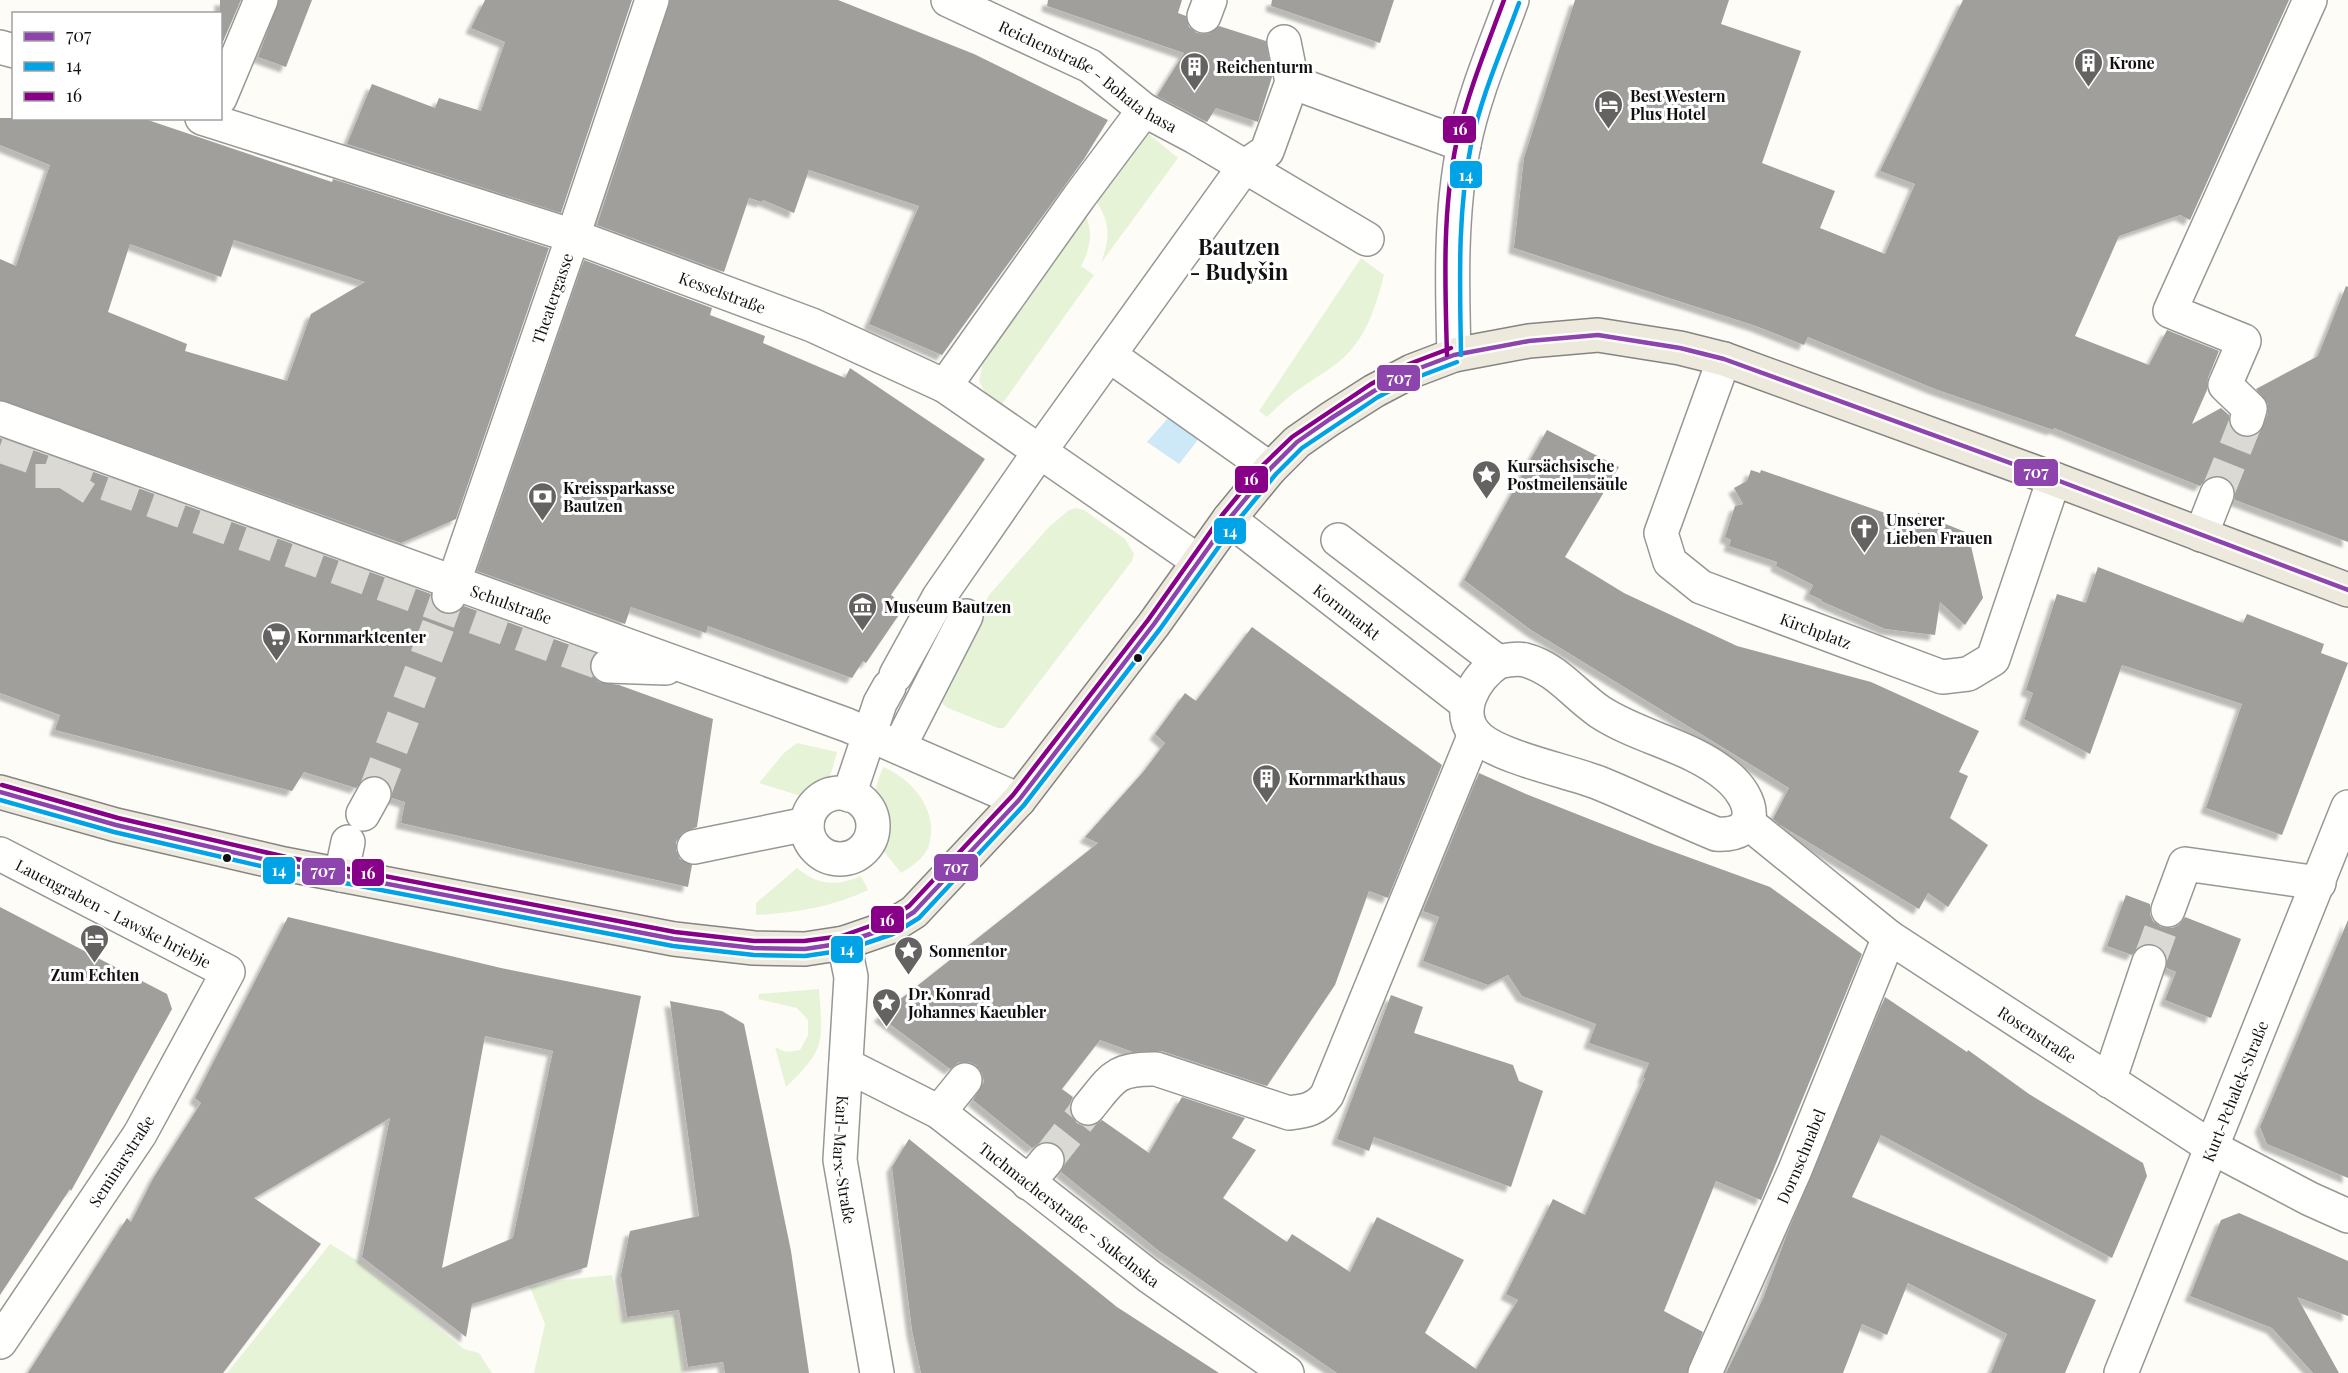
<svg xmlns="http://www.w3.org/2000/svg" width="2348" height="1373" font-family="'Playfair Display',serif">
<defs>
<filter id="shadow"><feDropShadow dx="-5.5" dy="5.5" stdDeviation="1.5" flood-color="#0004"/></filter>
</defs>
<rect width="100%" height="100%" fill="#fdfcf7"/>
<!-- green -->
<g fill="#e7f3d7">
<path d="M1145,131L1178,158L1101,263C1110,238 1111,222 1095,200Z"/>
<path d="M1083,210C1094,229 1091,247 1081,266L1094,275L1000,407L986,394L979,381L986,349Z"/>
<path d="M1361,258L1384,275C1377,302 1369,330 1350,351C1337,366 1318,376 1302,387C1289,396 1278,406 1267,417L1259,411Z"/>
<polygon points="1076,508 1084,510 1125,539 1134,554 1132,561 1004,728 998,728 948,708 943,704 942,697 974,621 989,595 1048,528 1069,510"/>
<polygon points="797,743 837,752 828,784 814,788 801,796 759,783 784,753"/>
<path d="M883,767C913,779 941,813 928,848C923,859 911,867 901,873L882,849C885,831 883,816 871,801Z"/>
<path d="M797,868C817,885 837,887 861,876L868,890C833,907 795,913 756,915V903Z"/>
<path d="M819,989C823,1042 826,1049 786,1087L775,1047L786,1052L800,1050L808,1035V1020L797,1008L758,999L759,994Z"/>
<polygon points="330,1244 358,1261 464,1349 479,1353 492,1373 227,1373"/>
<polygon points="612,1275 621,1321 676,1315 683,1373 534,1373 545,1324 530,1287 563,1280"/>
</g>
<!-- water -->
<polygon fill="#cde8f7" points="1175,410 1204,432 1179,464 1147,442"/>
<!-- building -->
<g fill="#a19f9c" fill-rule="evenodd" filter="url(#shadow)">
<polygon points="220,0 241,0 222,44 220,43"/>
<polygon points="279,0 312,0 286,67 258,57"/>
<polygon points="485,0 632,0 561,213 347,144 372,84 435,108 439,98 481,111 505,42 471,28"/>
<polygon points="670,0 838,0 974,54 1108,120 1084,159 942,355 869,324 919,206 809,170 794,213 763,200 762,202 749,198 724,272 597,225"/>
<polygon points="1048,0 1182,0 1178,13 1186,16 1189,27 1197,33 1208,34 1219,26 1266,41 1272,77 1258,122 1216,108 1207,122 1157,96 1184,53 1047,6"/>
<polygon points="1272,0 1394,0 1380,43 1271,6"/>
<polygon points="1575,0 1729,0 1721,24 1801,51 1762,163 1835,191 1820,228 1885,254 1915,184 1880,171 1963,0 2289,0 2190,220 2180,215 2119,236 2075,336 2149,365 2167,330 2219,351 2208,378 2207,390 2192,424 2221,408 2229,415 2229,424 2234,432 2241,437 2251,437 2260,432 2268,414 2268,404 2256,389 2318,356 2346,286 2348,287 2348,542 2235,500 2235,491 2232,483 2223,476 2214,476 2206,479 2200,486 2054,428 2053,430 1935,389 1808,337 1804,345 1756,326 1514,248 1524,158"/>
<path d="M0,118H142L332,182L333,179L549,248L456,519L401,543L0,400V259L16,266L50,165L0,145ZM234,240L365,282L311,314L287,381L185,351L187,344L108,312L130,244L221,277Z"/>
<polygon points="584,260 712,308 710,315 765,336 763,343 845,378 850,368 985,459 891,595 905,606 866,663 863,661 852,678 708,626 706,633 631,607 625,624 477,571"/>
<polygon points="1547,430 1619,467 1565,557 1624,593 1737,646 1871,682 1979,731 1959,772 1968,776 1950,818 1988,845 1948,907 1928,893 1919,909 1780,825 1773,819 1789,788 1531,630 1464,580"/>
<polygon points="0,438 431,594 431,600 435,608 442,613 453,614 464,606 595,654 589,666 592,675 599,682 619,685 713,719 697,827 682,833 676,842 676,850 680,859 692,865 688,887 401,823 405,802 392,798 390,785 382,777 374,775 365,778 356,788 304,772 292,791 55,730 60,715 0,693"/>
<polygon points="1751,470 1760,473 1761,470 1914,523 1918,513 1968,533 1983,598 1965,625 1940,602 1935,635 1885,629 1821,601 1822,600 1809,594 1813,585 1776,566 1777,562 1729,546 1731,540 1725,537 1735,506 1743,504 1734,488 1747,481"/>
<polygon points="2098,567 2243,623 2247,614 2324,644 2321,653 2348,663 2282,835 2206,808 2242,704 2122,665 2090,754 2024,719 2033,693 2026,690 2057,594 2086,603"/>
<polygon points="1252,627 1442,765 1388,898 1369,891 1335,985 1267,1086 1162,1051 1133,1052 1100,1040 1062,1089 1073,1097 1069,1106 1071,1115 1077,1123 1086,1127 1095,1125 1102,1120 1149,1153 1182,1097 1245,1118 1232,1138 1256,1150 1223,1198 1287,1242 1292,1234 1350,1272 1377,1217 1464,1260 1425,1333 1476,1369 1518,1300 1506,1294 1553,1199 1585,1215 1645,1078 1643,1078 1649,1063 1589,1043 1596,1024 1522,996 1508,975 1488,985 1423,961 1439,917 1423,911 1479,773 1526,794 1655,845 1770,887 1862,954 1761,1200 1716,1181 1664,1311 1703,1332 1687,1373 1337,1373 1159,1251 1061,1172 1065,1164 1065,1154 1058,1145 1050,1141 1041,1142 1032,1148 973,1100 984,1082 982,1073 976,1065 969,1062 959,1062 950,1069 879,1016 1098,843 1085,837 1144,771 1165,743 1155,734 1185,693 1196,701"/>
<polygon points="2126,895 2150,904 2150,914 2153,921 2161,927 2172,928 2179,925 2185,917 2241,939 2211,1018 2165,1000 2176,972 2167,968 2167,958 2163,949 2154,944 2146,944 2137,948 2132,955 2107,946"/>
<polygon points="0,907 167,994 172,1009 71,1191 70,1189 0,1295"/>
<path d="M288,917L501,968L641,996L587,1267L472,1304L466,1337L362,1257L390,1118L254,1198L321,1244L223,1373H28L127,1218L131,1222L154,1177L201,1103L195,1098ZM485,1036L553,1051L513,1238L442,1268Z"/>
<polygon points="2348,920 2348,1178 2267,1144 2260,1127"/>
<polygon points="1391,995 1423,1007 1414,1033 1513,1065 1519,1081 1543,1091 1511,1187 1374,1137 1369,1151 1337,1139"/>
<polygon points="1885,997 1967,1052 1968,1050 2029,1094 2143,1163 2147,1176 2112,1258 1881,1135 1852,1197 2096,1300 2065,1373 1991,1373 2007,1334 1908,1283 1887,1335 1862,1324 1843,1373 1726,1373 1763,1299 1787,1234"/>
<polygon points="670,1001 722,1011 744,1024 791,1251 809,1373 725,1373 723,1362 688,1367 679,1310 627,1317 621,1275 630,1231 699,1216"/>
<polygon points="909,1139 1117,1307 1219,1373 921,1373 912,1330 892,1167"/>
<polygon points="2239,1213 2348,1261 2348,1316 2297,1297 2339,1373 2313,1373 2272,1328 2190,1296 2221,1220"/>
</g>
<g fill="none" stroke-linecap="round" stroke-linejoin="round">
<!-- minor-tunnel -->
<g stroke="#dad9d4" stroke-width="33" stroke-dasharray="33 16" stroke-linecap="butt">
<polyline points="0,446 52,464 52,488"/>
<polyline points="69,494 81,475 608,666"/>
<polyline points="2217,494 2247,419"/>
<polyline points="374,794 440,621"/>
<polyline points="2149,962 2168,910"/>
<polyline points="1047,1160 1088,1108"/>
</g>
<defs>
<g id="minor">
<path id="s1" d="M948,0L1090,66L1144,110L1195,137L1367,239"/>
<polyline points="1204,16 1210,0"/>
<polyline points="0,47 14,51"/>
<polyline points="1292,82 1464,145"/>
<polyline points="220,98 261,0"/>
<path id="s2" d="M202,118L573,236L812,325L945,386L1198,561"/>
<polyline points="1109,355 1270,469"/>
<path d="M1454,355C1452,284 1450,213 1464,144C1474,95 1495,47 1512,0"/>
<path id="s3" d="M1724,359L1661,533L1670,562L1701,587L1942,677L1968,674L1993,659L2054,479"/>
<polyline points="945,386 1079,197 1144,110"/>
<path id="s4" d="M0,418L847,725L1019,800"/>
<polyline points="2247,419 2250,409 2225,385 2244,341 2170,311 2310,0"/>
<path id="s5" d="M1229,519L1467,704"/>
<polyline points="2201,535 2217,494"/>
<path d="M1338,540L1498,662C1507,660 1517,658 1525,660C1556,668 1575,695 1600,712C1640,738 1690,745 1727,776C1754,798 1763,837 1716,834C1677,818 1638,799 1599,783C1568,771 1502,758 1479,738C1452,714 1475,678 1498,662"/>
<path id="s6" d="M449,596L573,236L652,0"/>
<polyline points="608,666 666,668"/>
<polyline points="896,675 939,597 1040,451 1244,167 1267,151 1292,82 1284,42"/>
<polyline points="899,747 966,616"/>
<circle cx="840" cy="826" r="33"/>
<polyline points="849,795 880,703 889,687"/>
<polyline points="363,814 374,794"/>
<path id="s7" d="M1747,822L1889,937L2213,1148L2310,1199L2348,1216"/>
<polyline points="694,847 807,824"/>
<path id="s8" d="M0,854L228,972L140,1134L0,1342"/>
<polyline points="341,875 348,842"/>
<polyline points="2168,910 2185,864 2319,883"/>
<path id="s9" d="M844,943L851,977L840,1160L877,1373"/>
<path id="s10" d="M846,1065L939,1112L1150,1277L1287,1373"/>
<polyline points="2109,1081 2149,962"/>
<path d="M1088,1108C1112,1079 1114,1068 1156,1069L1289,1113C1306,1111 1317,1109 1327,1095L1475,734"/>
<polyline points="939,1112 965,1080"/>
<polyline points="1028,1183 1047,1160"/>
<path id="s11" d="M1705,1373L1795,1170L1889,937"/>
<path id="s12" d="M2121,1373L2348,807"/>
</g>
<polyline id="major" points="0,792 116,825 284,864 674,939 754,948 805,949 844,943 890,927 914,912 1019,800 1154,624 1229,519 1270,469 1297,442 1330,419 1374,391 1412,371 1454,355 1529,341 1598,335 1680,348 1724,359 2054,479 2348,590"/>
</defs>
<!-- minor casing -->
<use href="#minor" stroke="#979795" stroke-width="36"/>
<!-- major casing -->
<use href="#major" stroke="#858482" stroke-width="36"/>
<!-- minor -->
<use href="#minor" stroke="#fffffe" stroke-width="33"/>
<!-- major -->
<use href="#major" stroke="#ede9dc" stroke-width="33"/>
<defs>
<polyline id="bus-1" points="0,792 116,825 284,864 674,939 754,948 805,949 844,943 890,927 914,912 1019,800 1154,624 1229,519 1270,469 1297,442 1330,419 1374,391 1412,371 1454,355 1529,341 1598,335 1680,348 1724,359 2054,479 2348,590"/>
<g id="bus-2">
<path d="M1461,355C1460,285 1457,214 1471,145C1481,96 1502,50 1519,3"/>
<polyline points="0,800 114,832 282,871 673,946 754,955 805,956 846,950 893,934 919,918 1024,805 1160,629 1235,524 1276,474 1302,448 1378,397 1415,378 1457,362"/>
</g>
<g id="bus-3">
<path d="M1447,355C1445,284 1442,210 1457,140C1468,92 1487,46 1504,0"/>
<polyline points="2,785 118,818 286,857 675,932 754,941 804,941 842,936 887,920 909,906 1013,795 1148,620 1223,514 1264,464 1292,437 1371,384 1409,364 1451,348"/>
</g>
</defs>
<!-- bus-1 casing -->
<use href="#bus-1" stroke="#fff" stroke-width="9"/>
<!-- bus-2 casing -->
<use href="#bus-2" stroke="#fff" stroke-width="9"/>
<!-- bus-3 casing -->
<use href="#bus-3" stroke="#fff" stroke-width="9"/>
<!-- bus-1 -->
<use href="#bus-1" stroke="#8e44ad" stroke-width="4.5"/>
<!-- bus-2 -->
<use href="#bus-2" stroke="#00a3e6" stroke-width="4.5"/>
<!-- bus-3 -->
<use href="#bus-3" stroke="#808" stroke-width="4.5"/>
</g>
<!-- icons -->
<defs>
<symbol id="building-pin" viewBox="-11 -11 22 30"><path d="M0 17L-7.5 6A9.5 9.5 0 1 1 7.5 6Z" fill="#646362" stroke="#fff"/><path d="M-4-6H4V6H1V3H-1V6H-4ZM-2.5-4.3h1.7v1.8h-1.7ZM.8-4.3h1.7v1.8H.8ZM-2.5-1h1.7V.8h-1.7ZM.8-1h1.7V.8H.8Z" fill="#fff"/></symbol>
<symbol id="hotel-pin" viewBox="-11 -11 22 30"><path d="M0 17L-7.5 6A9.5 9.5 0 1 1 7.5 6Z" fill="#646362" stroke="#fff"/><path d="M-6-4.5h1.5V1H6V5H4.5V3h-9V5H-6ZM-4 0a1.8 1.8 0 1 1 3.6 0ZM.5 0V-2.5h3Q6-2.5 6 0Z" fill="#fff"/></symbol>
<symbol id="sight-pin" viewBox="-11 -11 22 30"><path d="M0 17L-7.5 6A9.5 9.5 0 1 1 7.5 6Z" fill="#646362" stroke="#fff"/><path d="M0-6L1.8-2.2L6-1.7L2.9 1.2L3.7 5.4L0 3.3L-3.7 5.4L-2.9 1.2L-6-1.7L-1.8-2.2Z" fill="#fff"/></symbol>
<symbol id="bank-pin" viewBox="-11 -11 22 30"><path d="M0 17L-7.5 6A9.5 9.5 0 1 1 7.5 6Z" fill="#646362" stroke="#fff"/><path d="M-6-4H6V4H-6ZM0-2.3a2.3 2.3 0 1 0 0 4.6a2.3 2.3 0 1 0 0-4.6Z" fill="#fff"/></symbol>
<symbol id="church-pin" viewBox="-11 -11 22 30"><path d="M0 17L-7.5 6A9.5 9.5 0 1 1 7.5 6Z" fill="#646362" stroke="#fff"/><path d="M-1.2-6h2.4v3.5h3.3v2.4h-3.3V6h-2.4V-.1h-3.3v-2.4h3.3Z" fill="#fff"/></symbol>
<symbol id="museum-pin" viewBox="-11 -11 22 30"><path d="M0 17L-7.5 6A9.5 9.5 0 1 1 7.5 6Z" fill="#646362" stroke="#fff"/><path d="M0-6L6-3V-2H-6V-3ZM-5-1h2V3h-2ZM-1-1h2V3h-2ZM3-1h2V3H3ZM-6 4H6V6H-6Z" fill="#fff"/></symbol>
<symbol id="supermarket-pin" viewBox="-11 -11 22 30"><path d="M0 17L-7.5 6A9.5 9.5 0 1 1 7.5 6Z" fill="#646362" stroke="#fff"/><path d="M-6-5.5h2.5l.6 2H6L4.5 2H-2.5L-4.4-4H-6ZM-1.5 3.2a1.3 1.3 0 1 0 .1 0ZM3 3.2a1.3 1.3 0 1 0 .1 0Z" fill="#fff"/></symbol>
</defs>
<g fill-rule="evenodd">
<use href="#building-pin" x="2072" y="46" width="33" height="45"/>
<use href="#building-pin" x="1178" y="50" width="33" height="45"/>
<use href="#hotel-pin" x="1592" y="88" width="33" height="45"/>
<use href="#sight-pin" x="1470" y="458" width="33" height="45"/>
<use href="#bank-pin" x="526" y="480" width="33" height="45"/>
<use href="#church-pin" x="1848" y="512" width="33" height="45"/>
<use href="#museum-pin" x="846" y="590" width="33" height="45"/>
<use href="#supermarket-pin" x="260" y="620" width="33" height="45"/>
<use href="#building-pin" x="1250" y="762" width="33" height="45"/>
<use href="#hotel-pin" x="78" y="922" width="33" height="45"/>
<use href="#sight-pin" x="892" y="934" width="33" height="45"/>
<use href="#sight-pin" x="870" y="986" width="33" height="45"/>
</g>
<!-- markers -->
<g fill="#111" stroke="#fff" stroke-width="2">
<circle cx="1138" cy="658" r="5"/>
<circle cx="227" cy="858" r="5"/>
</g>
<g text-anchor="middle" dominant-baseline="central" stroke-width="6" stroke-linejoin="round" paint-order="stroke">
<!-- poi labels -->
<g font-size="16" font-weight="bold" fill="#111" stroke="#fff" text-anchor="start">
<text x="2109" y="62">Krone</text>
<text x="1216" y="66">Reichenturm</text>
<text x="1630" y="95">Best Western<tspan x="1630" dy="18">Plus Hotel</tspan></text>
<text x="1507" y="465">Kursächsische<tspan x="1507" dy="18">Postmeilensäule</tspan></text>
<text x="563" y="487">Kreissparkasse<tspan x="563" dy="18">Bautzen</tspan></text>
<text x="1886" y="519">Unserer<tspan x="1886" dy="18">Lieben Frauen</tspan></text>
<text x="884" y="606">Museum Bautzen</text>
<text x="297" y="636">Kornmarktcenter</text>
<text x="1288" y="778">Kornmarkthaus</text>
<text x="929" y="950">Sonnentor</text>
<text x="95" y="974" text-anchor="middle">Zum Echten</text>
<text x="908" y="993">Dr. Konrad<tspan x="908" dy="18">Johannes Kaeubler</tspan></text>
</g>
<!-- street labels -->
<g font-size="16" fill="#111" stroke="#fff">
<text stroke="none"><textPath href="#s1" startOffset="160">Reichenstraße - Bohata hasa</textPath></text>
<text stroke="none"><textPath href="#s2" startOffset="549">Kesselstraße</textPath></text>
<text stroke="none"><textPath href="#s6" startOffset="315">Theatergasse</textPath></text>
<text stroke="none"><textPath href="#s4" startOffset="544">Schulstraße</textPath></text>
<text stroke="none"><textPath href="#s5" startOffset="150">Kornmarkt</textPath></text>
<text stroke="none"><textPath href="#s3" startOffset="378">Kirchplatz</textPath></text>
<text stroke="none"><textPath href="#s8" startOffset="128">Lauengraben - Lawske hrjebje</textPath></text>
<text stroke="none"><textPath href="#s7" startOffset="360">Rosenstraße</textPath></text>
<text stroke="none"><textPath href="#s12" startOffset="304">Kurt-Pchalek-Straße</textPath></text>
<text stroke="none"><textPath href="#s11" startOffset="237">Dornschnabel</textPath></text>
<text stroke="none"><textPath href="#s9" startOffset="218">Karl-Marx-Straße</textPath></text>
<text transform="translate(121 1161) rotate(-57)">Seminarstraße</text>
<text stroke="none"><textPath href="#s10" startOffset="270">Tuchmacherstraße - Sukelnska</textPath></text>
</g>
<!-- district labels -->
<g font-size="22" font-weight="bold" fill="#111" stroke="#fff">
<text x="1239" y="246">Bautzen<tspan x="1239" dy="25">- Budyšin</tspan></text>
</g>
</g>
<g stroke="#fff" stroke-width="2">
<rect x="1442" y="115" width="35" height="29" rx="6" fill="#808"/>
<rect x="1449" y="160" width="34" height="29" rx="6" fill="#00a3e6"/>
<rect x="1376" y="364" width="45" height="28" rx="6" fill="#8e44ad"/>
<rect x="2013" y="458" width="46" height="29" rx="6" fill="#8e44ad"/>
<rect x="1234" y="465" width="35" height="29" rx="6" fill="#808"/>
<rect x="1213" y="517" width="34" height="28" rx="6" fill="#00a3e6"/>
<rect x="933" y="853" width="46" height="29" rx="6" fill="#8e44ad"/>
<rect x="262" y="856" width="34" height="29" rx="6" fill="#00a3e6"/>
<rect x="301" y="857" width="45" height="29" rx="6" fill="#8e44ad"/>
<rect x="351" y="858" width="34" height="29" rx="6" fill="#808"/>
<rect x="870" y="905" width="35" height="29" rx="6" fill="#808"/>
<rect x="830" y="935" width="34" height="29" rx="6" fill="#00a3e6"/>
</g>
<g font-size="16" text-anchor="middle" font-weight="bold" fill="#fff">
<text x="1460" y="135">16</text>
<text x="1466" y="181">14</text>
<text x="1399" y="384">707</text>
<text x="2036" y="478">707</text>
<text x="1251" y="485">16</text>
<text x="1230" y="537">14</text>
<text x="956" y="873">707</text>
<text x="279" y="876">14</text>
<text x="323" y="877">707</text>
<text x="368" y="879">16</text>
<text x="887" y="926">16</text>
<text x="847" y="955">14</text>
</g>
<!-- legend -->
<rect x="12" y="12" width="210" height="108" fill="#ffffff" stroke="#a0a0a0" stroke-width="1.5"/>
<rect x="24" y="32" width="30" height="9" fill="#8e44ad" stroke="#a0a0a0" stroke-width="1.5"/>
<text x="66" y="42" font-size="18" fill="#111111">707</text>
<rect x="24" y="62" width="30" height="9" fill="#00a3e6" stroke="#a0a0a0" stroke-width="1.5"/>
<text x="66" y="72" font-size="18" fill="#111111">14</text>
<rect x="24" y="92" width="30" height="9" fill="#880088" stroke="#a0a0a0" stroke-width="1.5"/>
<text x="66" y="102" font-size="18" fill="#111111">16</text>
</svg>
